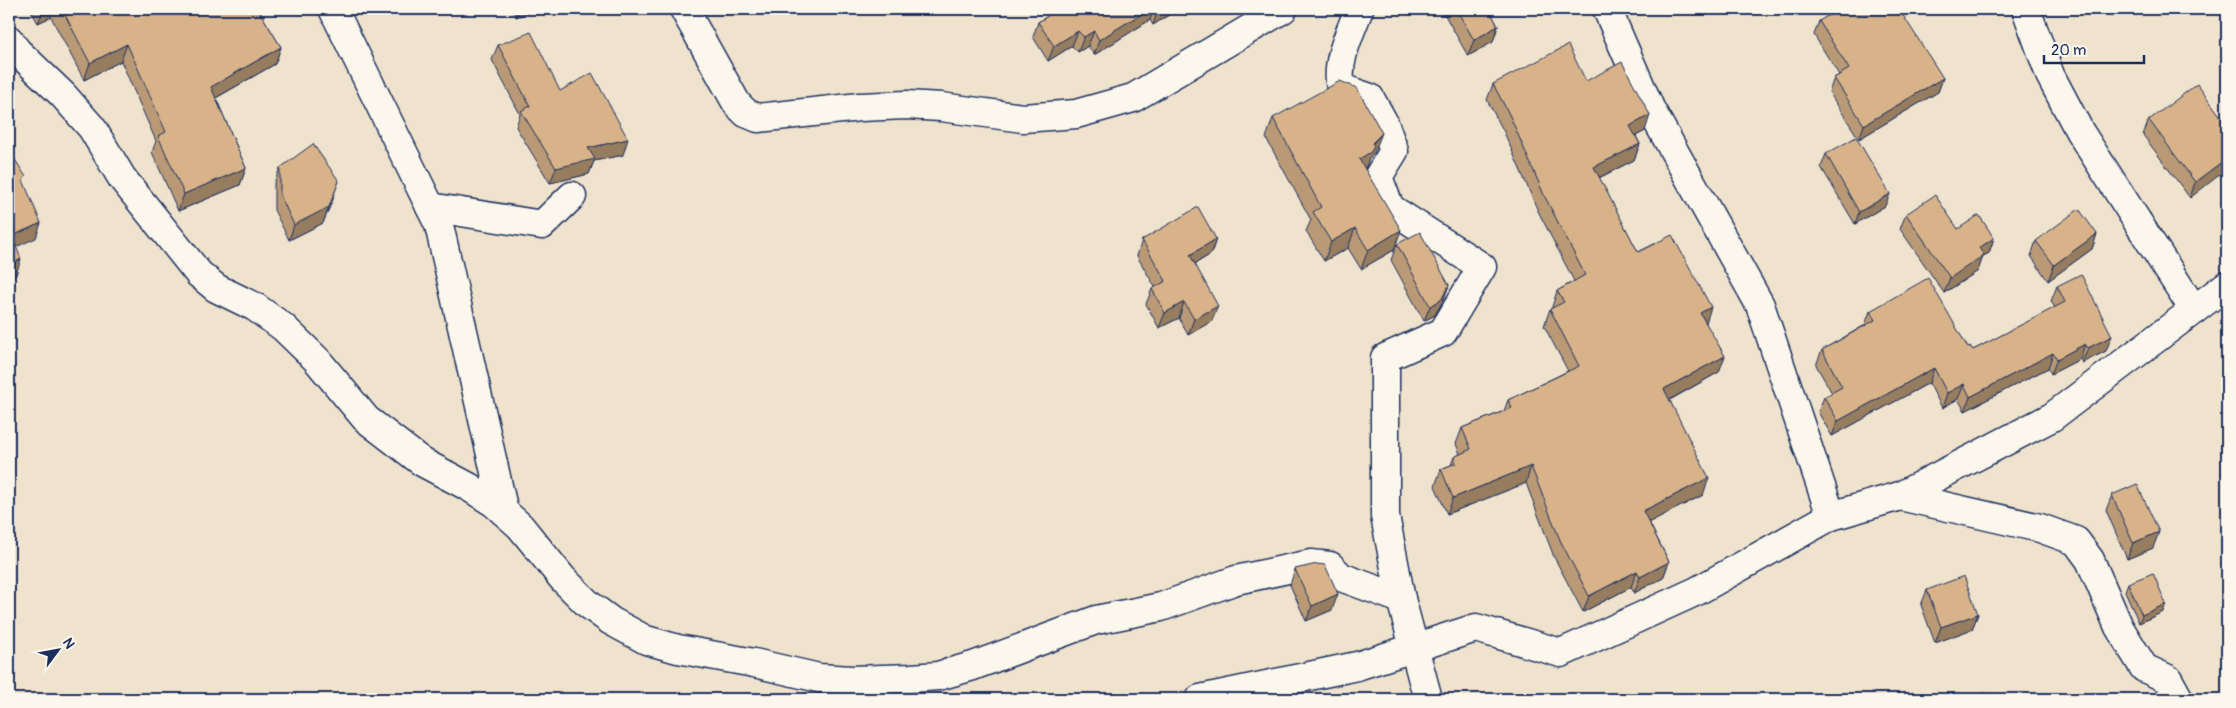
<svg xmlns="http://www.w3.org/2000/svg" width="2236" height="708" font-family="Pangolin,sans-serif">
<rect width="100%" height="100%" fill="#f0e3ce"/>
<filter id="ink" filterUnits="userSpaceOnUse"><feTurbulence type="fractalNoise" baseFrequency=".02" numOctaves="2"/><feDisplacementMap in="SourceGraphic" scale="10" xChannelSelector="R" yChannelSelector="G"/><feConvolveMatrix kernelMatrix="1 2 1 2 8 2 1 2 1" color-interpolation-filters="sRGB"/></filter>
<g filter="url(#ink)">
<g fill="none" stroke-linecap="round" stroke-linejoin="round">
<defs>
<g id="street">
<polyline points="333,9 439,225 504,512"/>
<polyline points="684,9 737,104 746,113 758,118 860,107 906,105 941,107 1023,118 1076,114 1133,98 1283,9"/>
<path d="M1359,9C1350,33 1335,62 1341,88L1370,98L1384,123L1394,151L1378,177L1390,208L1482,267L1443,332L1385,358V516L1401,599L1428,699"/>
<polyline points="1607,9 1650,108 1760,305 1831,516"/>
<polyline points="2026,9 2050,75 2080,132 2194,310"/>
<polyline points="9,40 17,51 63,95 92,128 122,178 199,274 216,288 255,307 283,327 317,360 366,419 422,462 469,487 494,503 520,526 563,579 588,604 611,621 646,640 678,649 754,663 819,678 852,680 911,678 938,676 973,666 1096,620 1161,607 1236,580 1311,564 1330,566 1341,577 1401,599"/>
<polyline points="430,207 542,225 572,196"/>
<polyline points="1900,496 2040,528 2076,541 2090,560 2119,627 2144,668 2168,679 2179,699"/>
<polyline points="1200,699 1357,666 1476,628 1561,653 1697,591 1831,516 1900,496 2052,417 2227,285"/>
</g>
</defs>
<!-- street casing -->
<use href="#street" stroke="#1b2f5e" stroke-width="31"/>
<!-- street -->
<use href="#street" stroke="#fbf7ec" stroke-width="28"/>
</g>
<!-- wall -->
<g fill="#ba9a76" stroke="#1b2f5e">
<polygon points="30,9 258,9 281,47 275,64 216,98 246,168 240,185 178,211 152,152 156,141 121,61 84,80 51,17 38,23"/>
<polygon points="512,9 537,9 516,17"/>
<polygon points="1059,9 1178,9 1153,25 1150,20 1094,55 1088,46 1078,52 1072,46 1048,61 1033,37 1038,22"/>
<polygon points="1443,9 1489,9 1498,26 1493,42 1468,56 1442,10"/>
<polygon points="1819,21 1943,78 1938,92 1859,139 1829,92 1834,78 1839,75 1814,35"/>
<polygon points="498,45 560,91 623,155 594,161 589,174 550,183 516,127 520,114 492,60"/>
<polygon points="1586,81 1645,131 1636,136 1640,144 1634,160 1599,178 1638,252 1706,323 1719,372 1670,400 1703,495 1649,522 1669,562 1663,578 1634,593 1631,587 1583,612 1554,557 1526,483 1447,514 1435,486 1441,469 1451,465 1454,457 1460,454 1456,444 1462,428 1504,411 1508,400 1568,371 1544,326 1550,309 1552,308 1552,307 1557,291 1574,281 1538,211 1504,132 1487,100 1493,84"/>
<polygon points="1273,118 1374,153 1369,158 1365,169 1394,250 1361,269 1348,248 1324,261 1306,231 1311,220 1266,138"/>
<polygon points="2149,120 2227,125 2190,198 2143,135"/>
<polygon points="1826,154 1885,206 1855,224 1821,167"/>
<polygon points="280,168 334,197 323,223 289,240 274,210 274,183"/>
<polygon points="1906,214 1958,229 1994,238 1989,253 1983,256 1978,271 1944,293 1900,229"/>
<polygon points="2097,234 2092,249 2048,281 2031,256 2036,241"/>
<polygon points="1216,239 1211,254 1195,264 1212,321 1188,335 1179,318 1159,328 1146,304 1152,289 1155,287 1137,256 1142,240"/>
<polygon points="1397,244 1449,285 1443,301 1435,315 1424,321 1391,260"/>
<polygon points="2057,286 2106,351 2082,363 2080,359 2051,374 2048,368 1965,411 1958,399 1942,408 1929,383 1832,436 1818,412 1824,397 1832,393 1816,365 1822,350 1865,325 1870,311 1973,350 2055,308 2051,301"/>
<polygon points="2112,495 2153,548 2127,559 2106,510"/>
<polygon points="1295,569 1332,610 1306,621 1290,585"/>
<polygon points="2128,583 2163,612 2139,623 2125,591"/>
<polygon points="1927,590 1978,614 1972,629 1935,643 1921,605"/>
</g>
<!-- shaded-wall -->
<g fill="#977d60" stroke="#1b2f5e">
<polygon points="44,9 54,9 51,17 38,23"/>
<polygon points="519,9 537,9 516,17"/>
<polygon points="1149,9 1154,9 1150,20 1094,55 1099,40"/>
<polygon points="1158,9 1178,9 1153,25"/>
<polygon points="1498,26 1493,42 1468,56 1474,40"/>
<polygon points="1078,31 1072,46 1048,61 1054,46"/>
<polygon points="1094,31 1088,46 1078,52 1084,37"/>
<polygon points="127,44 121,61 84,80 90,63"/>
<polygon points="281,47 275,64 205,104 211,87"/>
<polygon points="1943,78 1938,92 1859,139 1864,125"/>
<polygon points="1650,115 1645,131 1624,142 1630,126"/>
<polygon points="1382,133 1374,153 1369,158 1364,172 1359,159"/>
<polygon points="628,139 623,155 594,161 589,174 550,183 556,168 588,148"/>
<polygon points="1640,144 1634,160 1588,183 1594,167"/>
<polygon points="2227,158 2227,169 2190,198 2195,182"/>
<polygon points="246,168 240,185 178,211 184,194"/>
<polygon points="339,181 323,223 289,240 294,225"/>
<polygon points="1890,194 1885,206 1855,224 1859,212"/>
<polygon points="41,223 36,238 9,250 12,236"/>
<polygon points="1355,228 1348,248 1324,261 1331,242"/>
<polygon points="1401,230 1394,250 1361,269 1368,250"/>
<polygon points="2097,234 2092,249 2048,281 2054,265"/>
<polygon points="1994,238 1989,253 1983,256 1978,271 1944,293 1950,278 1979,248"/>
<polygon points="1216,239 1211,254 1184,270 1190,255"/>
<polygon points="21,259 16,275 9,278 9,265"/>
<polygon points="1449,285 1443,301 1435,315 1424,321 1430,306"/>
<polygon points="1184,302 1179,318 1159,328 1165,313"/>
<polygon points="1218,306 1212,321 1188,335 1194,319"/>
<polygon points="1711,307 1706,323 1700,313"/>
<polygon points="2112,336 2106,351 2082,363 2088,348"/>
<polygon points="2085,344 2080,359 2051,374 2057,359"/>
<polygon points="2053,353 2048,368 1965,411 1970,397"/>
<polygon points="1725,356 1719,372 1658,406 1664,389"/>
<polygon points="1934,368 1929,383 1832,436 1838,421"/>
<polygon points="1964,384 1958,399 1942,408 1947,393"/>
<polygon points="1531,466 1526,483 1447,514 1453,498"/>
<polygon points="1709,478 1703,495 1638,528 1643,511"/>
<polygon points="2159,532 2153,548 2127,559 2133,543"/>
<polygon points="1669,562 1663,578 1634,593 1640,577"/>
<polygon points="1637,571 1631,587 1583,612 1589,596"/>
<polygon points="1338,594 1332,610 1306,621 1312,606"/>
<polygon points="2166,604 2163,612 2139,623 2142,615"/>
<polygon points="1978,614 1972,629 1935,643 1941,627"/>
</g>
<!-- building -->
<g fill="#d8b389" stroke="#1b2f5e">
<polygon points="62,9 258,9 281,47 211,87 246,168 184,194 158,136 166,132 127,44 90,63"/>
<polygon points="1059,9 1149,9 1099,40 1094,31 1084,37 1078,31 1054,46 1038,22"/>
<polygon points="1456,9 1489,9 1498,26 1474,40"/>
<polygon points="1839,9 1899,9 1943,78 1864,125 1834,78 1849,69 1819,21"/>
<polygon points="531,32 560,91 592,73 628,139 588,148 595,159 556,168 521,111 530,106 498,45"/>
<polygon points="1568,45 1586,81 1622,62 1650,115 1630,126 1640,144 1594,167 1638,252 1672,235 1711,307 1700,313 1725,356 1664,389 1709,478 1643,511 1669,562 1640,577 1637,571 1589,596 1560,540 1531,466 1453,498 1441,469 1456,463 1454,457 1471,449 1462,428 1512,408 1508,400 1579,366 1550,309 1564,302 1557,291 1585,275 1544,195 1510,116 1493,84"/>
<polygon points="1340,81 1357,88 1382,133 1372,143 1374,146 1371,152 1359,159 1401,230 1368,250 1355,228 1331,242 1313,212 1321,207 1273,118"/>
<polygon points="2197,84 2227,125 2227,158 2195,182 2149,120"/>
<polygon points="1856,137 1890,194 1859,212 1826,154"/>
<polygon points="313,144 339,181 329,207 294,225 280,195 280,168"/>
<polygon points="9,150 26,177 23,180 41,223 12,236 21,259 9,265"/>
<polygon points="1935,195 1958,229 1979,215 1994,238 1979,248 1984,255 1950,278 1906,214"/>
<polygon points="1198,207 1216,239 1190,255 1218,306 1194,319 1184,302 1165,313 1152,289 1166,281 1142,240"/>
<polygon points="2079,209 2097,234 2054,265 2036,241"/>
<polygon points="1420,232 1449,285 1441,300 1430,306 1397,244"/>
<polygon points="2081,274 2112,336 2088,348 2085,344 2057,359 2053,353 1970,397 1964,384 1947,393 1934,368 1838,421 1824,397 1842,387 1822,350 1875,320 1870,311 1928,278 1968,348 1971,347 1973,350 2065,302 2057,286"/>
<polygon points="2137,484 2159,532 2133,543 2112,495"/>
<polygon points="1317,564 1325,565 1338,594 1312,606 1295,569"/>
<polygon points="2153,573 2166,604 2142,615 2128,583"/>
<polygon points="1964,576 1978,614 1941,627 1927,590"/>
<polygon points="1986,693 1988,699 1969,699"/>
</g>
</g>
<!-- margin -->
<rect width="2236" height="708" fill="none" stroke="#fbf7ec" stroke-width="30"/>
<rect x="15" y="15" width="2206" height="678" fill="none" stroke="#1b2f5e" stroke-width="2" filter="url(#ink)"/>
<!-- north arrow -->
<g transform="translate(58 650) rotate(58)" stroke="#fbf7ec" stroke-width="4" paint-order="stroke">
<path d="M0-4L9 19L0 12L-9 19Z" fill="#1b2f5e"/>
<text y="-8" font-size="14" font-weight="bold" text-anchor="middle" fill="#1b2f5e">N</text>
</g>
<!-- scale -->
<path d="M2044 55v8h100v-8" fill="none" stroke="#1b2f5e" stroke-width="2.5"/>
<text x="2051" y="55" font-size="15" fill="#1b2f5e" stroke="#fbf7ec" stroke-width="4" paint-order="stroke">20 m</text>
</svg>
